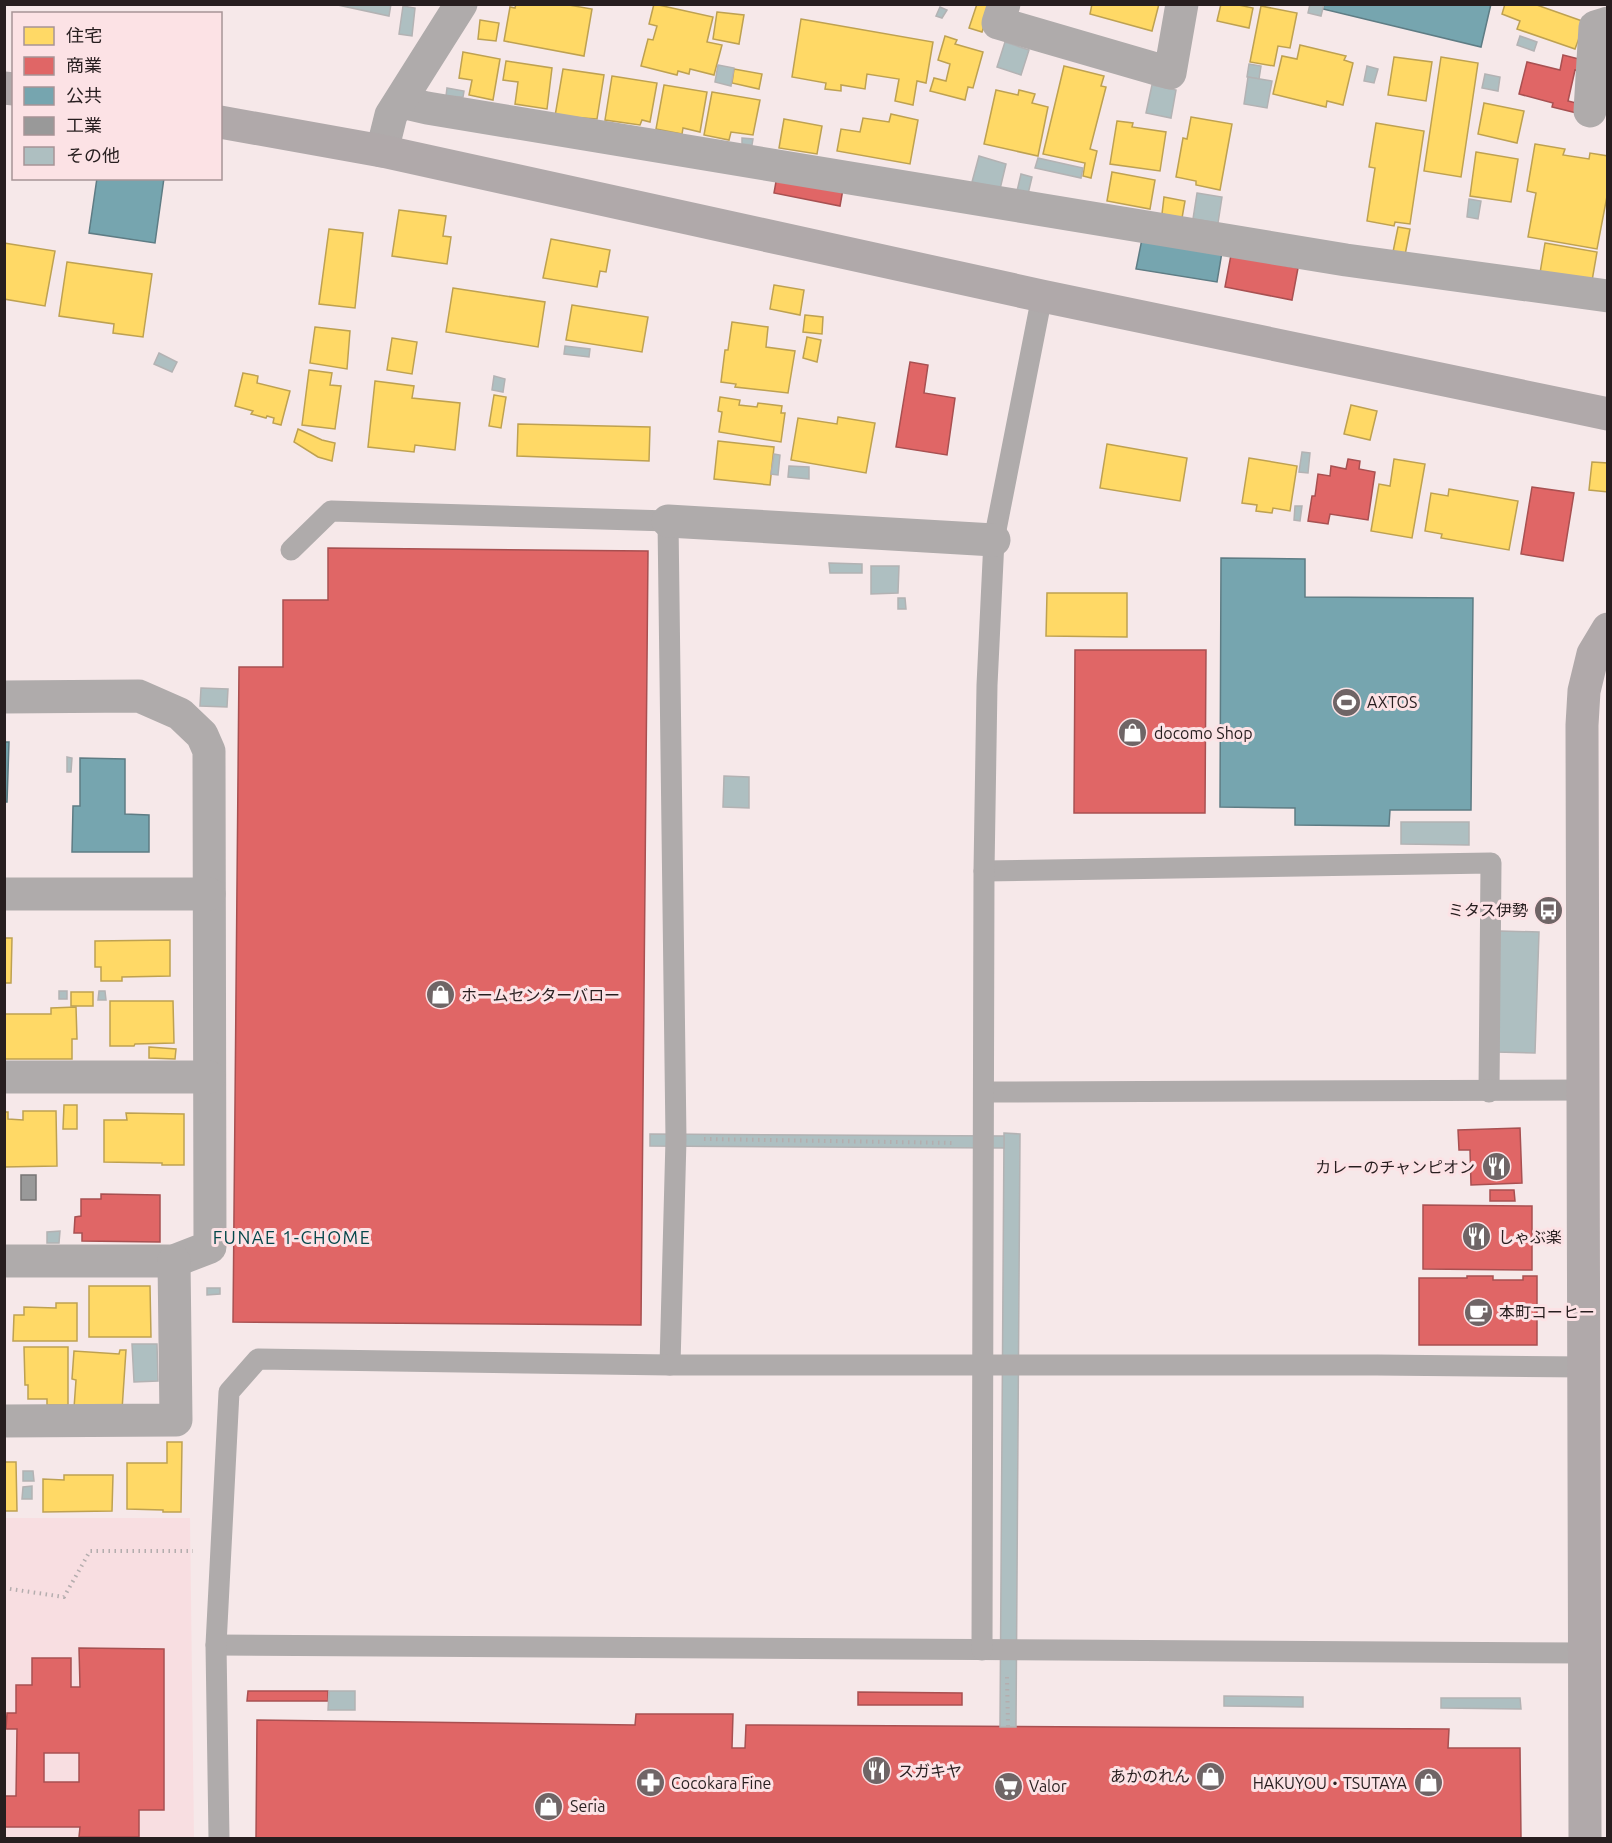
<svg xmlns="http://www.w3.org/2000/svg" width="1612" height="1843" font-family="Ubuntu,'Noto Sans JP',sans-serif">
<rect width="100%" height="100%" fill="#f6e8e9"/>
<!-- built -->
<polygon fill="#f8dee1" points="4,1518 190,1518 194,1838 5,1838"/>
<!-- homes -->
<g fill="#ffd966" stroke="#bea151" stroke-width="1.5">
<polygon points="516,4 563,4 592,9 584,56 504,41 510,7 515,8"/>
<polygon points="654,4 713,17 707,42 722,45 714,75 690,69 689,74 678,71 677,75 641,66 648,39 653,40 657,26 649,24"/>
<polygon points="977,4 991,4 982,32 969,28"/>
<polygon points="1092,4 1159,4 1152,31 1090,14"/>
<polygon points="1221,4 1234,4 1253,8 1249,28 1217,21"/>
<polygon points="1505,4 1534,4 1585,22 1575,49 1517,29 1520,21 1502,14"/>
<polygon points="1261,6 1297,13 1290,48 1278,46 1274,66 1250,62"/>
<polygon points="717,12 744,15 739,44 713,39"/>
<polygon points="801,19 933,42 926,83 917,81 913,105 895,101 899,79 867,74 865,89 841,85 841,91 825,89 826,83 792,77"/>
<polygon points="480,20 499,23 496,41 478,39"/>
<polygon points="945,36 957,40 955,44 983,52 973,88 968,87 965,100 930,91 934,78 946,81 950,64 938,60"/>
<polygon points="1300,45 1346,56 1344,60 1353,63 1343,105 1327,101 1326,107 1273,94 1282,56 1297,59"/>
<polygon points="463,52 500,59 493,100 469,95 472,80 459,78"/>
<polygon points="1394,57 1432,62 1426,101 1388,95"/>
<polygon points="1441,57 1478,63 1461,177 1424,171"/>
<polygon points="506,61 552,68 547,109 515,104 518,82 503,80"/>
<polygon points="1064,66 1104,76 1101,86 1106,87 1090,149 1097,151 1091,178 1083,176 1085,163 1043,154"/>
<polygon points="563,69 604,75 597,119 555,116"/>
<polygon points="734,69 762,74 759,89 732,83"/>
<polygon points="612,76 657,83 650,122 642,120 640,125 605,120"/>
<polygon points="664,85 707,92 700,132 683,128 682,134 656,129"/>
<polygon points="996,90 1018,95 1019,90 1035,94 1032,103 1048,107 1038,156 984,144"/>
<polygon points="712,92 760,100 753,135 731,132 729,140 704,135"/>
<polygon points="1484,103 1524,111 1517,143 1478,134"/>
<polygon points="891,114 918,120 910,164 837,151 841,129 860,132 863,118 889,122"/>
<polygon points="1191,117 1232,124 1220,190 1196,185 1196,181 1176,177 1183,138 1187,139"/>
<polygon points="784,119 822,126 817,154 779,148"/>
<polygon points="1117,121 1133,123 1132,127 1166,132 1160,171 1110,164"/>
<polygon points="1376,123 1424,131 1410,224 1395,222 1394,226 1367,221 1375,168 1369,167"/>
<polygon points="1535,144 1565,149 1563,155 1589,159 1590,153 1608,156 1608,191 1597,249 1528,237 1536,193 1527,191"/>
<polygon points="1476,152 1518,159 1511,202 1470,196"/>
<polygon points="1112,172 1155,180 1150,209 1107,201"/>
<polygon points="1164,197 1185,201 1182,218 1162,214"/>
<polygon points="399,210 446,216 443,236 451,237 447,264 392,256"/>
<polygon points="1398,227 1410,229 1405,255 1393,252"/>
<polygon points="329,229 363,233 355,308 319,304"/>
<polygon points="551,239 610,250 606,272 600,271 597,287 543,278"/>
<polygon points="4,243 55,251 45,306 4,299"/>
<polygon points="1545,243 1597,252 1592,281 1540,273"/>
<polygon points="67,262 152,274 143,337 113,333 114,324 59,316"/>
<polygon points="774,285 804,290 800,315 770,309"/>
<polygon points="453,288 545,302 538,347 446,332"/>
<polygon points="572,305 648,317 642,352 566,340"/>
<polygon points="805,315 823,317 822,334 803,332"/>
<polygon points="732,322 768,327 766,347 795,351 788,393 735,387 736,384 721,382 725,350 728,350"/>
<polygon points="315,327 350,331 347,369 310,363"/>
<polygon points="807,337 821,340 817,362 803,358"/>
<polygon points="392,338 417,342 412,374 387,370"/>
<polygon points="309,370 332,373 330,385 341,386 335,429 302,425"/>
<polygon points="243,373 258,376 257,383 290,391 281,425 273,423 274,418 267,416 266,418 251,414 253,411 235,406"/>
<polygon points="375,381 414,386 412,398 460,403 455,450 415,445 414,452 368,447"/>
<polygon points="494,395 506,397 501,428 489,426"/>
<polygon points="720,397 740,400 739,405 757,407 758,403 782,406 781,413 785,413 781,442 719,432 722,412 718,411"/>
<polygon points="1351,405 1377,411 1370,440 1344,434"/>
<polygon points="838,417 875,423 866,473 791,460 798,418 837,424"/>
<polygon points="518,424 650,427 649,461 517,456"/>
<polygon points="298,429 322,440 335,443 332,461 318,457 294,442"/>
<polygon points="718,441 774,447 770,485 714,479"/>
<polygon points="1107,444 1187,458 1180,501 1100,488"/>
<polygon points="1249,458 1297,466 1290,511 1273,508 1272,513 1256,511 1257,505 1242,503"/>
<polygon points="1394,459 1425,464 1412,538 1371,531 1379,484 1390,486"/>
<polygon points="1592,462 1608,463 1608,492 1589,490"/>
<polygon points="1449,489 1518,501 1509,550 1441,538 1442,534 1425,531 1431,493 1448,496"/>
<polygon points="1047,593 1127,593 1127,637 1046,636"/>
<polygon points="4,938 12,938 11,983 4,983"/>
<polygon points="170,940 170,976 122,977 122,981 101,981 101,967 95,967 95,941"/>
<rect x="71" y="992" width="22" height="14"/>
<polygon points="110,1001 173,1001 174,1043 135,1044 134,1046 110,1046"/>
<polygon points="76,1007 77,1039 72,1039 72,1059 4,1059 4,1014 51,1014 51,1008"/>
<polygon points="149,1047 176,1049 175,1059 149,1058"/>
<polygon points="64,1105 77,1105 77,1129 63,1129"/>
<polygon points="23,1111 56,1111 57,1166 4,1167 4,1112 8,1112 8,1119 23,1120"/>
<polygon points="126,1113 184,1114 184,1165 162,1165 162,1163 104,1162 104,1120 127,1120"/>
<polygon points="89,1286 150,1286 151,1337 89,1337"/>
<polygon points="56,1303 77,1303 77,1341 13,1341 14,1315 24,1315 24,1307 56,1308"/>
<polygon points="24,1347 68,1347 68,1405 47,1405 47,1399 28,1399 28,1385 25,1385"/>
<polygon points="120,1350 126,1350 122,1410 74,1408 76,1380 72,1379 74,1351 119,1354"/>
<polygon points="167,1442 182,1442 181,1512 163,1512 163,1510 127,1509 127,1463 167,1463"/>
<polygon points="4,1462 16,1462 17,1511 4,1511"/>
<polygon points="64,1475 113,1475 112,1511 43,1512 43,1479 64,1480"/>
</g>
<!-- shops -->
<g fill="#e06666" stroke="#a85051" stroke-width="1.5" fill-rule="evenodd">
<polygon points="1563,55 1587,61 1585,72 1575,70 1568,101 1584,105 1581,114 1552,107 1553,103 1519,94 1527,62 1560,70"/>
<polygon points="777,176 843,189 840,206 774,193"/>
<polygon points="1231,255 1298,268 1292,300 1225,287"/>
<polygon points="910,362 928,365 924,393 955,398 947,455 896,447"/>
<polygon points="1348,459 1360,461 1359,469 1375,472 1368,520 1330,514 1328,524 1308,521 1312,496 1315,496 1318,474 1330,476 1331,466 1346,469"/>
<polygon points="1532,487 1574,493 1563,561 1521,554"/>
<polygon points="328,548 648,551 641,1325 233,1322 239,667 283,667 283,600 328,600"/>
<polygon points="1075,650 1206,650 1205,813 1074,813"/>
<polygon points="1520,1128 1522,1183 1471,1185 1470,1150 1459,1150 1458,1130"/>
<polygon points="1490,1190 1514,1190 1515,1201 1490,1201"/>
<polygon points="101,1194 160,1195 160,1242 82,1241 82,1233 74,1233 75,1217 81,1216 81,1199 101,1199"/>
<polygon points="1423,1205 1532,1206 1532,1270 1423,1269"/>
<polygon points="1467,1276 1493,1276 1493,1280 1523,1280 1523,1276 1537,1276 1537,1345 1419,1345 1419,1278 1467,1278"/>
<path d="M79,1648L164,1649V1810H139V1837H79L80,1827H4V1796H16L17,1729H6L7,1713H16V1685H32V1658H71V1687H80ZM44,1753H79V1782H44Z"/>
<polygon points="248,1691 328,1691 328,1701 247,1701"/>
<polygon points="858,1692 962,1693 962,1705 858,1705"/>
<polygon points="636,1714 733,1714 732,1748 745,1748 746,1725 1449,1729 1448,1748 1520,1748 1521,1838 256,1838 257,1720 635,1725"/>
</g>
<!-- public -->
<g fill="#76a5af" stroke="#5e7c84" stroke-width="1.5">
<polygon points="1324,4 1491,4 1481,47 1323,9"/>
<polygon points="97,178 164,178 155,243 89,233"/>
<polygon points="1142,239 1222,252 1217,282 1136,269"/>
<polygon points="1221,558 1305,559 1305,597 1473,598 1471,810 1390,810 1389,826 1295,825 1295,808 1220,807"/>
<polygon points="4,742 9,742 7,802 4,802"/>
<polygon points="80,758 125,759 125,814 149,815 149,852 72,852 73,806 80,806"/>
</g>
<!-- industry -->
<rect fill="#999" stroke="#777474" stroke-width="1.5" x="21" y="1175" width="15" height="25"/>
<!-- building -->
<g fill="#aebfc1" stroke="#b3b2b3" stroke-width="1.5">
<polygon points="333,4 391,4 389,16"/>
<polygon points="1310,4 1324,4 1321,16 1308,13"/>
<polygon points="403,6 415,8 412,36 399,34"/>
<polygon points="940,7 947,10 942,18 936,16"/>
<polygon points="1520,36 1537,42 1534,51 1517,45"/>
<polygon points="1005,42 1029,50 1021,75 997,67"/>
<polygon points="1249,64 1261,66 1259,79 1247,77"/>
<polygon points="718,65 734,68 731,86 715,82"/>
<polygon points="1367,66 1378,69 1374,83 1364,81"/>
<polygon points="1485,74 1500,77 1498,91 1482,88"/>
<polygon points="1248,77 1272,81 1267,108 1244,104"/>
<polygon points="1152,85 1176,90 1171,118 1146,113"/>
<polygon points="447,88 464,91 463,97 446,96"/>
<polygon points="742,138 753,139 752,145 742,144"/>
<polygon points="979,156 1006,164 1000,189 972,182"/>
<polygon points="1038,158 1083,168 1081,178 1035,168"/>
<polygon points="1021,174 1032,177 1028,194 1017,191"/>
<polygon points="1197,193 1222,197 1218,223 1193,219"/>
<polygon points="1469,199 1481,201 1478,219 1467,217"/>
<polygon points="565,346 590,349 589,357 564,354"/>
<polygon points="159,353 177,362 172,372 154,364"/>
<polygon points="494,376 505,379 503,392 492,390"/>
<polygon points="1302,452 1310,453 1308,473 1299,472"/>
<polygon points="774,454 780,455 778,475 771,474"/>
<polygon points="789,466 809,467 809,479 788,477"/>
<polygon points="1295,506 1302,506 1300,521 1294,520"/>
<polygon points="829,563 862,564 862,573 830,573"/>
<polygon points="871,566 899,566 898,593 871,594"/>
<polygon points="898,598 905,598 906,609 898,609"/>
<polygon points="201,688 228,689 227,707 200,706"/>
<polygon points="67,757 72,758 71,772 67,772"/>
<polygon points="724,776 749,777 749,808 723,807"/>
<polygon points="1401,822 1469,822 1469,845 1401,844"/>
<polygon points="1500,931 1539,932 1535,1053 1496,1052"/>
<rect x="59" y="991" width="8" height="8"/>
<polygon points="99,991 105,991 106,1000 98,1000"/>
<polygon points="1004,1133 1020,1134 1016,1727 1000,1727"/>
<polygon points="650,1134 1004,1136 1004,1148 650,1146"/>
<polygon points="60,1231 59,1243 47,1243 47,1232"/>
<polygon points="207,1288 220,1288 220,1294 207,1295"/>
<polygon points="132,1344 157,1344 158,1381 134,1382"/>
<polygon points="23,1471 33,1471 34,1481 23,1481"/>
<polygon points="32,1486 32,1499 22,1499 23,1487"/>
<polygon points="329,1691 355,1691 355,1710 328,1710"/>
<polygon points="1224,1696 1303,1697 1303,1707 1224,1706"/>
<polygon points="1441,1698 1520,1698 1521,1709 1441,1708"/>
</g>
<g fill="none" stroke-linecap="round" stroke-linejoin="round">
<!-- path -->
<g stroke="#b4adae" stroke-width="4" stroke-dasharray="1.5 4.5" stroke-linecap="butt">
<polyline points="704,1139 955,1143"/>
<polyline points="4,1588 64,1597 90,1551 193,1551"/>
<polyline points="1007,1677 1008,1727"/>
</g>
<!-- lane -->
<g stroke="#afabab" stroke-width="21">
<polyline points="291,550 331,511 668,521 676,1139 670,1365"/>
<polyline points="984,871 1491,863 1489,1092"/>
<polyline points="984,1092 1584,1090"/>
<polyline points="216,1645 1586,1653"/>
<polyline points="982,1650 984,871 987,685 994,540 1042,296"/>
<polyline points="219,1838 216,1645 229,1392 258,1359 670,1365 1377,1365 1585,1367"/>
</g>
<!-- street -->
<g stroke="#afabab" stroke-width="33">
<polyline points="1004,4 998,23 1170,73 1182,4"/>
<polyline points="401,102 427,108 1346,260 1608,296"/>
<polyline points="1590,111 1595,27 1608,23"/>
<polyline points="382,151 391,115 461,4"/>
<polyline points="668,521 994,540"/>
<polyline points="4,697 139,696 180,714 202,735 209,751 210,1247 174,1261 4,1261"/>
<polyline points="4,894 209,894"/>
<polyline points="4,1077 209,1077"/>
<polyline points="4,1421 176,1420 174,1261"/>
</g>
<!-- secondary -->
<g stroke="#b0a9aa" stroke-width="33">
<polyline points="4,88 14,89"/>
<polyline points="220,122 382,151 1042,296 1608,414"/>
<polyline points="1585,1838 1582,725 1584,691 1593,654 1608,629"/>
</g>
</g>
<!-- icons -->
<defs>
<symbol id="stadium-disc" viewBox="-11 -11 22 22"><circle r="9.5" fill="#6f6566" stroke="#fce2e5"/><path d="M0-5a6.5 5 0 1 0 0 10a6.5 5 0 1 0 0-10ZM-3.5-1.8h7v3.6h-7Z" fill="#fff"/></symbol>
<symbol id="shop-disc" viewBox="-11 -11 22 22"><circle r="9.5" fill="#6f6566" stroke="#fce2e5"/><path d="M-5-2.5h2.3a2.7 3.5 0 0 1 5.4 0H5L5.5 6h-11ZM-1.5-2.5h3a1.5 2.3 0 0 0-3 0Z" fill="#fff"/></symbol>
<symbol id="bus-disc" viewBox="-11 -11 22 22"><circle r="9.5" fill="#6f6566" stroke="#fce2e5"/><path d="M-5-6H5V4H4V6H2V4H-2V6H-4V4H-5ZM-3.5-4V0h7V-4ZM-3.5 1.2v1.5H-2V1.2ZM2 1.2v1.5H3.5V1.2Z" fill="#fff"/></symbol>
<symbol id="restaurant-disc" viewBox="-11 -11 22 22"><circle r="9.5" fill="#6f6566" stroke="#fce2e5"/><path d="M-5-6h1v4h1v-4h1v4h1v-4h1v5L-1.5 .5V6h-2V.5L-5-1ZM5-6V6H3V1.5H1.5Q1.5-4 5-6Z" fill="#fff"/></symbol>
<symbol id="cafe-disc" viewBox="-11 -11 22 22"><circle r="9.5" fill="#6f6566" stroke="#fce2e5"/><path d="M-5.5-4.5H6V0H3Q3 3.5 0 3.5H-2.5Q-5.5 3.5-5.5 0ZM3-3.2v2h1.7v-2ZM-6 4.5H4V6H-6Z" fill="#fff"/></symbol>
<symbol id="pharmacy-disc" viewBox="-11 -11 22 22"><circle r="9.5" fill="#6f6566" stroke="#fce2e5"/><path d="M-2-6h4v4h4v4h-4v4h-4v-4h-4v-4h4Z" fill="#fff"/></symbol>
<symbol id="supermarket-disc" viewBox="-11 -11 22 22"><circle r="9.5" fill="#6f6566" stroke="#fce2e5"/><path d="M-6-5.5h2.5l.6 2H6L4.5 2H-2.5L-4.4-4H-6ZM-1.5 3.2a1.3 1.3 0 1 0 .1 0ZM3 3.2a1.3 1.3 0 1 0 .1 0Z" fill="#fff"/></symbol>
</defs>
<g fill-rule="evenodd">
<use href="#stadium-disc" x="1330" y="686" width="33" height="33"/>
<use href="#shop-disc" x="1116" y="716" width="33" height="33"/>
<use href="#bus-disc" x="1532" y="894" width="33" height="33"/>
<use href="#shop-disc" x="424" y="978" width="33" height="33"/>
<use href="#restaurant-disc" x="1480" y="1150" width="33" height="33"/>
<use href="#restaurant-disc" x="1460" y="1220" width="33" height="33"/>
<use href="#cafe-disc" x="1462" y="1296" width="33" height="33"/>
<use href="#restaurant-disc" x="860" y="1754" width="33" height="33"/>
<use href="#shop-disc" x="1194" y="1760" width="33" height="33"/>
<use href="#pharmacy-disc" x="634" y="1766" width="33" height="33"/>
<use href="#shop-disc" x="1412" y="1766" width="33" height="33"/>
<use href="#supermarket-disc" x="992" y="1770" width="33" height="33"/>
<use href="#shop-disc" x="532" y="1790" width="33" height="33"/>
</g>
<g text-anchor="middle" dominant-baseline="central" stroke-width="6" stroke-linejoin="round" paint-order="stroke">
<!-- poi labels -->
<g font-size="16" fill="#271e1f" stroke="#fce2e5" text-anchor="start">
<text x="1367" y="702">AXTOS</text>
<text x="1154" y="733">docomo Shop</text>
<text x="1528" y="910" text-anchor="end">ミタス伊勢</text>
<text x="461" y="995">ホームセンターバロー</text>
<text x="1475" y="1167" text-anchor="end">カレーのチャンピオン</text>
<text x="1498" y="1237">しゃぶ楽</text>
<text x="1499" y="1312">本町コーヒー</text>
<text x="898" y="1771">スガキヤ</text>
<text x="1190" y="1776" text-anchor="end">あかのれん</text>
<text x="671" y="1783">Cocokara Fine</text>
<text x="1407" y="1783" text-anchor="end">HAKUYOU・TSUTAYA</text>
<text x="1029" y="1786">Valor</text>
<text x="570" y="1806">Seria</text>
</g>
<!-- neighbourhood labels -->
<g font-size="18" letter-spacing="1.5" fill="#04474a" stroke="#fce2e5">
<text x="292" y="1237">FUNAE 1-CHOME</text>
</g>
</g>
<!-- border -->
<rect width="1612" height="1843" fill="none" stroke="#271e1f" stroke-width="12"/>
<!-- legend -->
<rect x="12" y="12" width="210" height="168" fill="#fce2e5" stroke="#a79496" stroke-width="1.5"/>
<rect x="24" y="27" width="30" height="18" fill="#ffd966" stroke="#a79496" stroke-width="1.5"/>
<text x="66" y="42" font-size="18" fill="#271e1f">住宅</text>
<rect x="24" y="57" width="30" height="18" fill="#e06666" stroke="#a79496" stroke-width="1.5"/>
<text x="66" y="72" font-size="18" fill="#271e1f">商業</text>
<rect x="24" y="87" width="30" height="18" fill="#76a5af" stroke="#a79496" stroke-width="1.5"/>
<text x="66" y="102" font-size="18" fill="#271e1f">公共</text>
<rect x="24" y="117" width="30" height="18" fill="#999999" stroke="#a79496" stroke-width="1.5"/>
<text x="66" y="132" font-size="18" fill="#271e1f">工業</text>
<rect x="24" y="147" width="30" height="18" fill="#aebfc1" stroke="#a79496" stroke-width="1.5"/>
<text x="66" y="162" font-size="18" fill="#271e1f">その他</text>
</svg>
